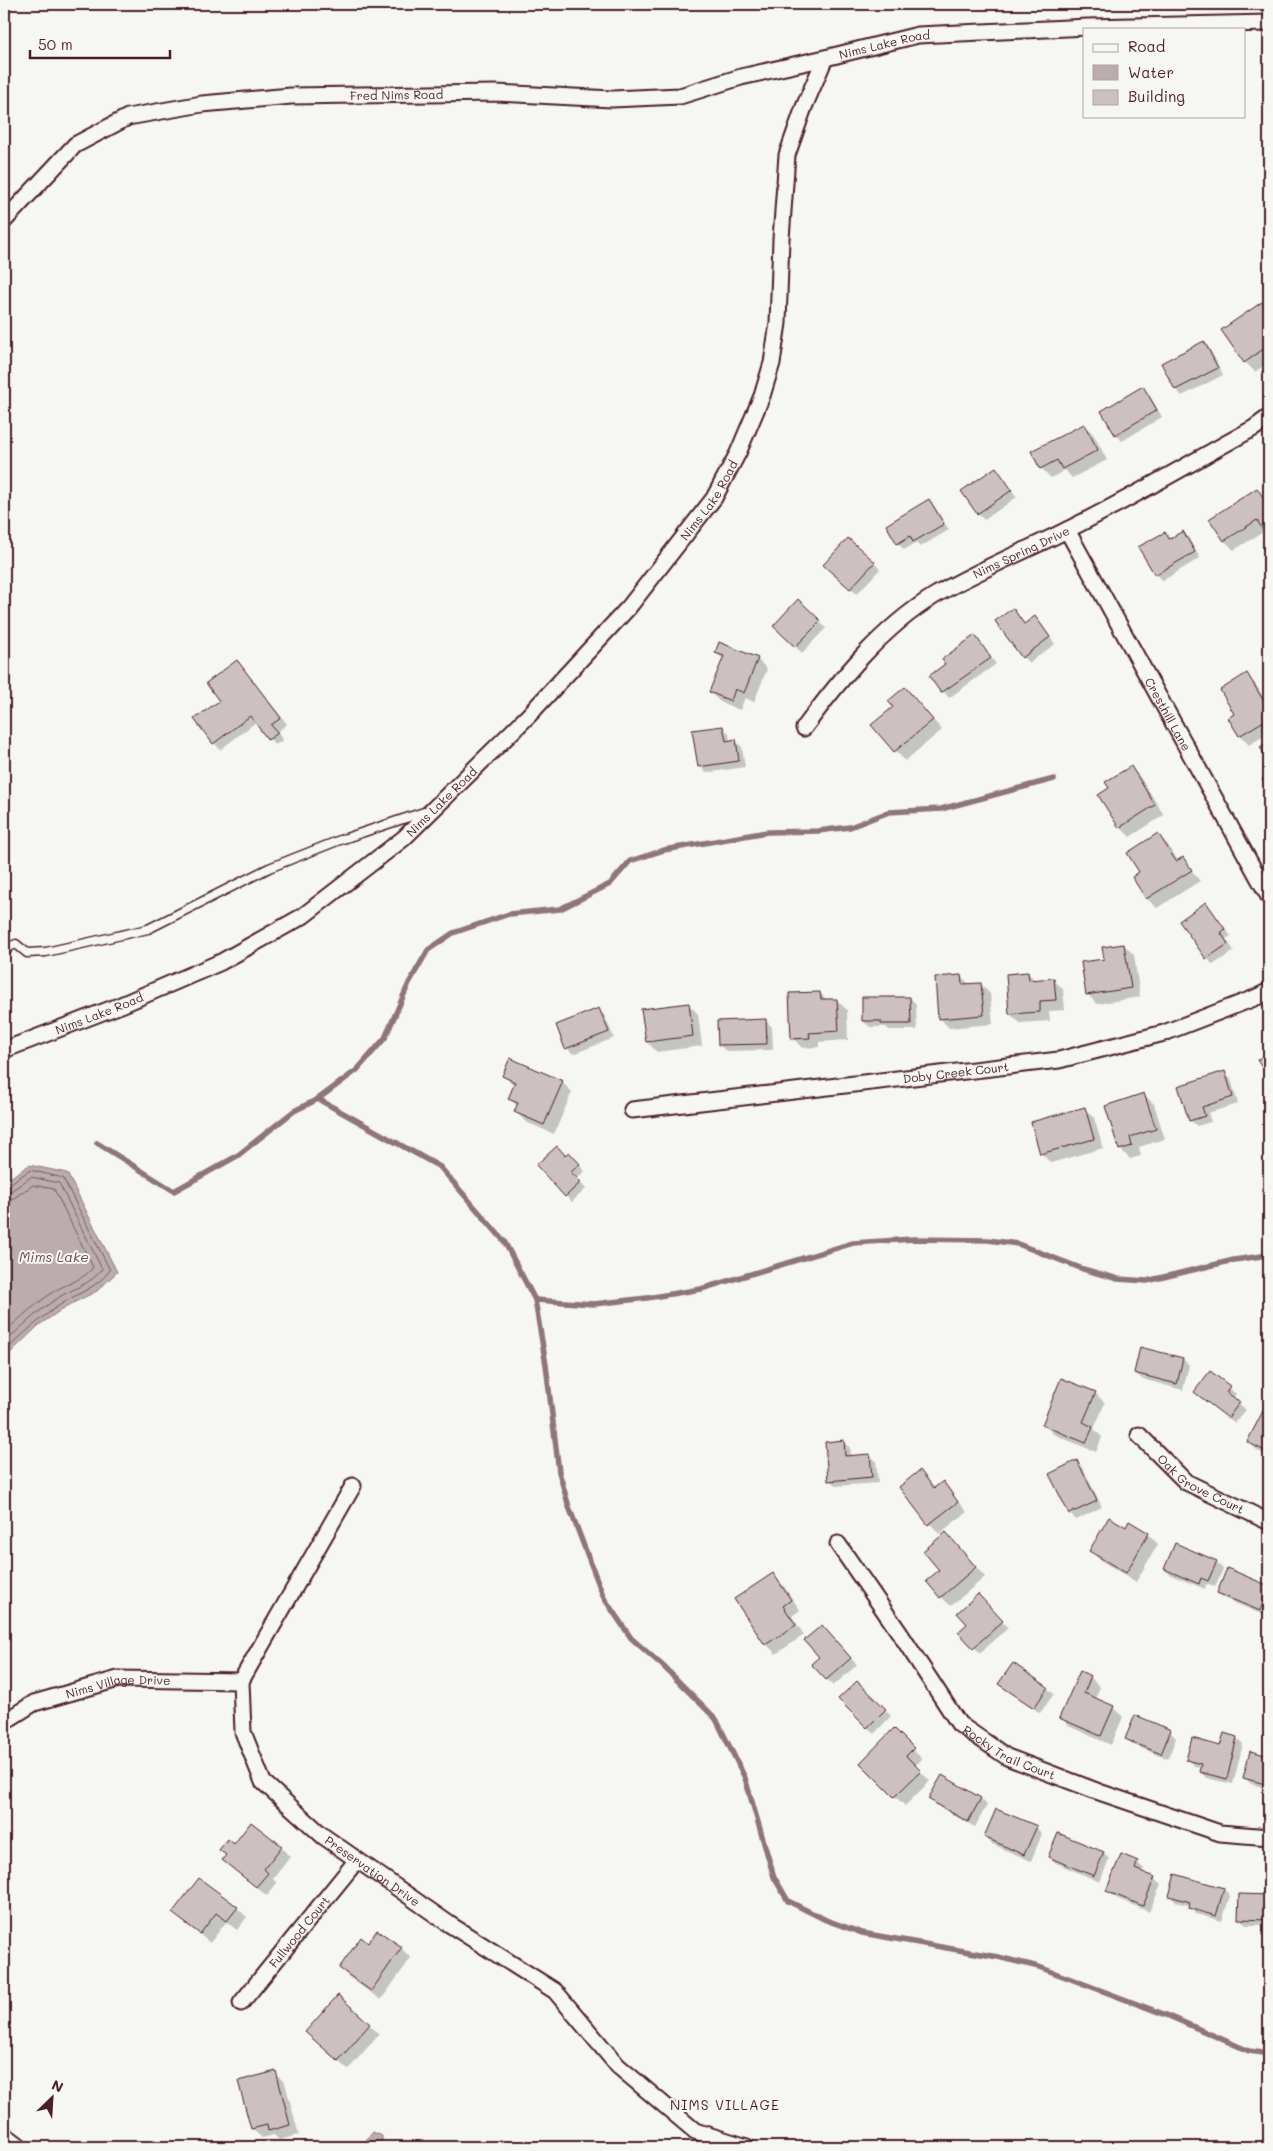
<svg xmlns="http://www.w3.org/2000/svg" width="1273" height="2151" font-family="Mali,sans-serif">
<rect width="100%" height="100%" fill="#f6f6f2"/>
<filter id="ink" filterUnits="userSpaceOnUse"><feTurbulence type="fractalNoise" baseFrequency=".02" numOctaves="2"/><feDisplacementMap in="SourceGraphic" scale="10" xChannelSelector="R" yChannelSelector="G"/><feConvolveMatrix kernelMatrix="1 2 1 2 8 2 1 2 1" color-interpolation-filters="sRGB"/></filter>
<g filter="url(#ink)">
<!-- water -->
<g fill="#bbadae" stroke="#8e747a">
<polygon points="29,1165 67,1173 117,1272 97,1291 67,1306 39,1325 4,1359 4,1182"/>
<polygon points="373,2132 382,2136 382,2143 379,2147 360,2147"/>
</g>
<!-- shadow -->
<g fill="#0003">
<polygon points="1262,303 1269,311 1269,362 1255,372 1245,362"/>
<polygon points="1203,342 1210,349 1223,375 1182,396 1176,389"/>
<polygon points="1143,388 1149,394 1162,417 1122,441 1116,434 1102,412"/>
<polygon points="1084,425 1094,435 1107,460 1072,478 1065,470 1051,478 1041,468"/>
<polygon points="996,469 1017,497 984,520 978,513"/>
<polygon points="1257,489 1269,503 1269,536 1265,531 1234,550 1225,541 1211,519"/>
<polygon points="929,501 935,507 949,530 920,547 916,543 904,550 898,543"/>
<polygon points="1183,533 1189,539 1200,558 1162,581 1156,574 1165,534 1171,540"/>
<polygon points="874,563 880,569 857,594 831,571"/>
<polygon points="798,601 826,628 802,653 774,626"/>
<polygon points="1013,610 1025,624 1041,624 1055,644 1029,663 1023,657"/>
<polygon points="975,637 996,664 949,698 931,676 947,664"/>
<polygon points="716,653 757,659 767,669 754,702 745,698 740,710 720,702 710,692 724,660"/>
<polygon points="237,661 287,724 277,732 283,740 275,745 256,722 220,750 196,720 221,701"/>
<polygon points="1247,675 1256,685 1269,706 1269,733 1249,745 1240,735 1236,715"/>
<polygon points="914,698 942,730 905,761 873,726"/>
<polygon points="723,727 729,733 730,742 736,741 742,747 745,767 706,773 700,766"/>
<polygon points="1131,768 1140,777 1164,815 1130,837 1120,827 1111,789"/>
<polygon points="1158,835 1168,845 1178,861 1182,858 1200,881 1157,908 1147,899 1133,877 1141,873"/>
<polygon points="1206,904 1231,936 1226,939 1234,951 1213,965 1207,958"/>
<polygon points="1124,945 1134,955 1140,997 1097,1004 1087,994"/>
<polygon points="1028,973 1035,980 1053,979 1063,989 1065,1010 1049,1011 1050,1021 1020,1023 1010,1014"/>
<polygon points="961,976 970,985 981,984 990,994 993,1024 949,1028 940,1018"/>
<polygon points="820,993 827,1000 837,1000 847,1010 848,1040 819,1042 819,1047 802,1048 793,1038"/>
<polygon points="910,998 916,1004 917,1030 889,1030 886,1027 870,1027 863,1021"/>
<polygon points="688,1004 698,1014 702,1046 657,1052 647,1042"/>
<polygon points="599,1010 605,1016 614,1038 573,1054 567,1048"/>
<polygon points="765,1020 772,1027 773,1050 726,1051 719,1045"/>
<polygon points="1224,1073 1231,1079 1238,1104 1208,1113 1211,1122 1197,1126 1190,1120"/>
<polygon points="504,1076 562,1082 572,1092 554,1134 526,1122 516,1112 518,1107 510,1099 515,1086"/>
<polygon points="1144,1095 1154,1104 1165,1139 1139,1147 1141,1156 1130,1159 1120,1149"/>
<polygon points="1084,1108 1094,1118 1103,1148 1051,1163 1041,1153"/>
<polygon points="566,1157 575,1160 585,1171 577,1179 586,1189 572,1202 566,1196"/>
<polygon points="1183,1359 1189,1365 1183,1390 1142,1379 1135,1373"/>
<polygon points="1211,1373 1236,1394 1233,1398 1246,1410 1235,1423 1202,1398"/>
<polygon points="1095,1393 1105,1403 1094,1429 1102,1437 1096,1452 1053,1434 1044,1424"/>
<polygon points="1264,1411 1269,1414 1269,1457 1258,1451 1248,1441"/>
<polygon points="844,1441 850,1448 851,1456 870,1455 876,1461 878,1483 836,1486 830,1480"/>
<polygon points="1076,1462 1083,1468 1102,1507 1076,1520 1070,1513"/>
<polygon points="920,1472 935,1489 943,1483 967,1512 939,1534 900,1487"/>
<polygon points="1129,1523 1148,1534 1158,1544 1136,1582 1100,1560 1091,1551 1126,1529"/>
<polygon points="946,1533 985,1577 951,1606 941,1597 941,1570"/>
<polygon points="1216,1562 1223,1569 1215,1587 1207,1584 1205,1589 1171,1575 1165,1569"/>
<polygon points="1228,1570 1269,1587 1269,1609 1266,1616 1225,1599 1218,1593"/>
<polygon points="773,1575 783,1585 800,1610 792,1616 804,1635 776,1654 766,1644"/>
<polygon points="984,1602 1008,1628 980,1653 974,1647 968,1624"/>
<polygon points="828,1632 857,1665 833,1686 813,1664 821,1657"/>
<polygon points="1090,1677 1100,1687 1095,1699 1113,1707 1123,1717 1111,1745 1071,1727 1061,1718"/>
<polygon points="857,1682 891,1716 874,1734 840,1699"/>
<polygon points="1000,1684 1047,1688 1054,1694 1040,1713"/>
<polygon points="894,1730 922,1759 915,1766 930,1781 905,1806 861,1763"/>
<polygon points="1170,1732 1176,1738 1168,1759 1133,1745 1126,1739"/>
<polygon points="1237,1738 1243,1744 1233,1784 1206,1778 1200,1771 1201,1768 1194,1766 1188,1760 1221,1747"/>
<polygon points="1251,1752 1269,1757 1269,1789 1251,1784 1244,1777"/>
<polygon points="942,1777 981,1799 987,1805 975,1827 936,1805 930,1799"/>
<polygon points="1036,1827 1042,1834 1031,1861 992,1844 985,1837"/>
<polygon points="234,1845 281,1847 290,1857 273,1879 277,1883 267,1896 224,1860"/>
<polygon points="1103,1853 1109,1859 1100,1882 1056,1863 1049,1857"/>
<polygon points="1137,1862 1144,1869 1142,1873 1154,1879 1161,1885 1149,1912 1114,1897 1107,1890"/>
<polygon points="1224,1889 1230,1896 1222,1921 1196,1914 1191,1906 1176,1902 1170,1896"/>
<polygon points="1240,1895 1269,1896 1269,1925 1246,1925 1240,1918"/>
<polygon points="237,1908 247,1917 237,1930 226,1922 210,1943 174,1913"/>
<polygon points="401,1948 411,1958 381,2000 350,1978 340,1968"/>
<polygon points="338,1997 379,2034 348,2070 316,2041"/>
<polygon points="275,2073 285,2083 299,2135 279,2140 274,2135 262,2138 252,2129"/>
</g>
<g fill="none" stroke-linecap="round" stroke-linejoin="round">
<!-- shore -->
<g stroke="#77585f" stroke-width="1">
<path d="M4,1186L8,1185L30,1170L63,1178L110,1270C98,1287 80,1292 63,1303C41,1317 23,1334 4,1352"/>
<path d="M4,1192L11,1191L31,1177L59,1183L102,1269C92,1283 75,1288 61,1296C39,1310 22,1326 4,1343"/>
<path d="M4,1200L14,1198L33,1185L54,1189L93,1267C85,1279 69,1283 56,1290C37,1303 20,1317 4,1333"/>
</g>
<!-- stream -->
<g stroke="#8e747a" stroke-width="5.5">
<polyline points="318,1099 440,1167 504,1241 535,1300 546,1365 559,1472 569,1507 604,1598 631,1638 663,1666 716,1719 745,1778 774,1877 788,1901 826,1920 862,1933 998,1957 1039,1967 1169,2016 1249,2051 1269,2054"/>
<polyline points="97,1143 174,1191 237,1156 294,1111 318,1099 357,1070 385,1038 409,983 428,950 453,933 509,914 560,909 610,884 630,861 664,850 767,832 818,831 850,827 889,812 941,809 1054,779"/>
<polyline points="535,1300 594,1304 647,1298 701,1289 853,1243 913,1239 988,1240 1018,1244 1083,1269 1118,1279 1147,1281 1234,1260 1269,1255"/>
</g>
</g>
<!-- building -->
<g fill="#ccc1c0" stroke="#4a1f2b">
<polygon points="1262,302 1269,312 1269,345 1244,363 1221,330"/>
<polygon points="1204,341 1218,368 1175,390 1161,363"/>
<polygon points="1143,386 1157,410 1115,435 1101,411"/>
<polygon points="1084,424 1098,450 1062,469 1057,460 1040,469 1031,451"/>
<polygon points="996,467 1012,490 977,514 961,491"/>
<polygon points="1257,488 1269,506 1269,532 1266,535 1257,520 1224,541 1209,519"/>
<polygon points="929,499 944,524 913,542 910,536 897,544 886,525"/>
<polygon points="1183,531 1195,552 1155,575 1138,547 1165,532 1169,539"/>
<polygon points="848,538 875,562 850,589 823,565"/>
<polygon points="798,599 821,621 795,647 773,626"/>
<polygon points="1013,608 1024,624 1035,616 1050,637 1022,658 995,621"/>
<polygon points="975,635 991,658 941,693 929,676 945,664 942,659"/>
<polygon points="719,642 758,658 744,693 735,689 731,701 709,692 724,656 715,653"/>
<polygon points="237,660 281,718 271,725 278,733 268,740 250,716 213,744 194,719 219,701 206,683"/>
<polygon points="1247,673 1269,710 1269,718 1239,736 1228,718 1234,714 1220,690"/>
<polygon points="905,687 933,720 894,752 871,725 893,707 888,701"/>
<polygon points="723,726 726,741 736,739 739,761 698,767 692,730"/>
<polygon points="1269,742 1269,763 1260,747"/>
<polygon points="1131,766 1155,805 1119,828 1098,795 1109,788 1105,782"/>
<polygon points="1269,775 1269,791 1262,779"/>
<polygon points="1158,833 1176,861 1183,857 1192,870 1146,899 1132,877 1139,872 1127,853"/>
<polygon points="1206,902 1225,929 1221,933 1228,944 1206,959 1179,921"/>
<polygon points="1124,944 1131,988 1086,995 1081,962 1104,959 1102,947"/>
<polygon points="1028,972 1029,980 1054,978 1056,1000 1040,1001 1040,1012 1009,1014 1006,974"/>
<polygon points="961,975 962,984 981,983 984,1015 938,1019 935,977"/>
<polygon points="820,992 821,999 837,999 839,1031 809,1033 810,1038 791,1039 789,993"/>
<polygon points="862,997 910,997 911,1024 881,1024 881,1021 862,1021"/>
<polygon points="689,1003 693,1036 646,1042 641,1009"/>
<polygon points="599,1008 609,1032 565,1049 556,1025"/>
<polygon points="766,1019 767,1044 718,1045 717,1021"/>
<polygon points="1269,1052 1269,1078 1257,1060"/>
<polygon points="510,1058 563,1081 544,1125 514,1112 518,1103 508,1099 515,1082 502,1076"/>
<polygon points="1225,1071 1233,1097 1202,1107 1205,1116 1189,1121 1178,1086"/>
<polygon points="1144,1093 1156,1129 1130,1137 1132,1146 1119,1150 1105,1106"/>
<polygon points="1085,1107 1094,1139 1040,1154 1031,1122"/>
<polygon points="557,1146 565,1155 569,1152 580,1164 571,1172 581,1182 565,1197 536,1165"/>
<polygon points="1140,1347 1183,1358 1177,1384 1134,1373"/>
<polygon points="1210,1371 1230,1386 1226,1392 1240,1402 1228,1418 1194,1392"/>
<polygon points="1061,1378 1096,1392 1083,1422 1093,1427 1086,1443 1042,1425"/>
<polygon points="1264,1409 1269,1412 1269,1453 1247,1442"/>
<polygon points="844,1440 845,1456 870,1454 872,1477 828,1481 825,1442"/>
<polygon points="1077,1460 1097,1501 1069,1514 1049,1474"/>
<polygon points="920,1470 934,1488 943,1481 958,1502 928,1525 899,1487"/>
<polygon points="1109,1517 1126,1527 1129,1521 1149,1533 1126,1573 1089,1551"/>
<polygon points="946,1532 976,1567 940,1598 926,1581 939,1570 923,1551"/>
<polygon points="1175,1543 1217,1561 1208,1581 1201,1578 1199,1584 1164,1569"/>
<polygon points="1227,1568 1269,1586 1260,1611 1217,1593"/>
<polygon points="773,1573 791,1600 783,1606 796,1625 765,1645 734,1599"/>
<polygon points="978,1594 1003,1621 973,1648 958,1632 967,1624 957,1613"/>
<polygon points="822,1625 851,1658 826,1680 811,1664 819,1657 804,1640"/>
<polygon points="1013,1663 1048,1687 1034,1708 998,1684"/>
<polygon points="1080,1671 1091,1676 1084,1693 1114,1706 1101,1736 1059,1718"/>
<polygon points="857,1681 886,1709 867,1728 838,1699"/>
<polygon points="1135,1715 1171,1730 1161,1754 1125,1739"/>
<polygon points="894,1728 914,1748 906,1756 921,1771 894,1797 860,1763"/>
<polygon points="1224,1733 1237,1737 1227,1779 1199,1772 1201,1764 1186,1760 1192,1738 1220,1746"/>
<polygon points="1250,1751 1269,1756 1269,1785 1243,1778"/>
<polygon points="942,1775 981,1798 968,1822 928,1799"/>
<polygon points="996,1809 1037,1826 1024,1855 984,1837"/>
<polygon points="251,1822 282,1846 264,1869 268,1873 256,1887 222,1860 226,1855 219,1850 228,1839 234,1844"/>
<polygon points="1058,1833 1104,1852 1094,1876 1048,1857"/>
<polygon points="1121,1854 1138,1861 1135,1869 1155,1877 1143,1906 1106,1891"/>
<polygon points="1175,1874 1224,1888 1216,1916 1189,1908 1190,1902 1169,1896"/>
<polygon points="199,1878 238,1907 227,1921 216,1913 200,1934 172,1913"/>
<polygon points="1239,1894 1269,1895 1269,1920 1238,1919"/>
<polygon points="377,1930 402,1947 371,1991 339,1968 361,1937 368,1943"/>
<polygon points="338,1995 370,2024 338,2061 305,2032"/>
<polygon points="276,2071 290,2125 268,2131 267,2125 251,2129 238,2081"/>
</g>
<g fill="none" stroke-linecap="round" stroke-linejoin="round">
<defs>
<polyline id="service" points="4,954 9,947 16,944 27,953 46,952 148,929 269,868 340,840 427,811"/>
<g id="minor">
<path id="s1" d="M4,221L75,145L128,117L202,104L291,96L496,93L612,99L680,96L741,77L825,58"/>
<path id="s2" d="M1067,530L1269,897"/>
<path id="s3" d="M804,728C840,679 882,628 934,596C976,571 1023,552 1067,530C1130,499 1192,462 1254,428L1269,417"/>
<path id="s4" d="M4,1050L121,1005L221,962L303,916L404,838L529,715L629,607L714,498L738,453L762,396L772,363L778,323L781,239L787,155L804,107L825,58L918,35L1088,27L1269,23"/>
<path id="s5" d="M632,1110L1059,1060L1164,1033L1257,997L1269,991"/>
<path id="s6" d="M1139,1435L1186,1482L1269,1522"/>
<path id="s7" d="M353,1486L241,1681L243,1732L263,1782L323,1836L449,1924L555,1991L618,2066L695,2131L747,2147"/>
<path id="s8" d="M838,1544L899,1632L959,1724L1007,1757L1099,1792L1220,1833L1269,1837"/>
<path id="s9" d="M4,1722L34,1703L118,1679L241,1681"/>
<path id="s10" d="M241,2003L357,1860"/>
</g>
<polyline id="secondary" points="4,2138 16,2147"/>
</defs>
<!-- service casing -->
<use href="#service" stroke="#4a1f2b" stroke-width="11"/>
<!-- minor casing -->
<use href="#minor" stroke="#4a1f2b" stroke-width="19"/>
<!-- secondary casing -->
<use href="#secondary" stroke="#4a1f2b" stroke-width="25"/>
<!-- service -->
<use href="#service" stroke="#f6f6f2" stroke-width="8"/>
<!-- minor -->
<use href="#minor" stroke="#f6f6f2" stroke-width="15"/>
<!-- secondary -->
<use href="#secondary" stroke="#f6f6f2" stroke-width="21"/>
</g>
</g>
<g text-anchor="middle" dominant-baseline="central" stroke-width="4" stroke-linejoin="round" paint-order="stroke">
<!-- street labels -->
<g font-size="12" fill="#4a1f2b" stroke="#f6f6f2">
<text stroke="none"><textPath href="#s4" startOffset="1438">Nims Lake Road</textPath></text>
<text stroke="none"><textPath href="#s1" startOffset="434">Fred Nims Road</textPath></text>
<text stroke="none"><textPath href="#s4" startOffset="912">Nims Lake Road</textPath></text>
<text stroke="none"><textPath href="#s3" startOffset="284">Nims Spring Drive</textPath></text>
<text stroke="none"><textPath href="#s2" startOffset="210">Cresthill Lane</textPath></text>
<text stroke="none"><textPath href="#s4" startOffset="508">Nims Lake Road</textPath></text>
<text stroke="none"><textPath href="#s4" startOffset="102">Nims Lake Road</textPath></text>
<text stroke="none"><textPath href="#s5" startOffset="326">Doby Creek Court</textPath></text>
<text stroke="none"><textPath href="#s6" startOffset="80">Oak Grove Court</textPath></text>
<text stroke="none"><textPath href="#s9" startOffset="122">Nims Village Drive</textPath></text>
<text stroke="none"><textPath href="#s8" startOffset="275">Rocky Trail Court</textPath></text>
<text stroke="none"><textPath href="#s7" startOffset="471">Preservation Drive</textPath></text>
<text stroke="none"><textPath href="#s10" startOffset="92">Fullwood Court</textPath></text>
</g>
<!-- water labels -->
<g font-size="14" font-style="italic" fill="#6c4a52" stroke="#f6f6f2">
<text x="54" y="1256">Mims Lake</text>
</g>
<!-- neighbourhood labels -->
<g font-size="14" letter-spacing="1" fill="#4a1f2b" stroke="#f6f6f2">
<text x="725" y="2104">NIMS VILLAGE</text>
</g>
</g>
<!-- margin -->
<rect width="1273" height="2151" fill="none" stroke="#f6f6f2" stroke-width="20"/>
<rect x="10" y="10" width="1253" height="2131" fill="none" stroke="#4a1f2b" stroke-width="2" filter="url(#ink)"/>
<!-- legend -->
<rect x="1083" y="28" width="162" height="90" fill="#f6f6f2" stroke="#b1a0a2"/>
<rect x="1093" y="44" width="25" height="8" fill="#f6f6f2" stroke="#b1a0a2"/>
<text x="1128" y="52" font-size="15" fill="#4a1f2b">Road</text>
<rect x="1093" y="65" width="25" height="15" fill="#bbadae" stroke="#b1a0a2"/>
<text x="1128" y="78" font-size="15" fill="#4a1f2b">Water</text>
<rect x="1093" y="90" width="25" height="15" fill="#ccc1c0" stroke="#b1a0a2"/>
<text x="1128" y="102" font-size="15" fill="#4a1f2b">Building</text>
<!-- north arrow -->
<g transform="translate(52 2098) rotate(25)" stroke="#f6f6f2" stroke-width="4" paint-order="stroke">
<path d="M0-4L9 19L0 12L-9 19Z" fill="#4a1f2b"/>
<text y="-8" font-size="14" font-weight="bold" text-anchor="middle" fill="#4a1f2b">N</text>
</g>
<!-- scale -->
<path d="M30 50v8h140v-8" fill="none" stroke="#4a1f2b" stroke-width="2.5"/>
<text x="38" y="50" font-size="15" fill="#4a1f2b" stroke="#f6f6f2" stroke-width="4" paint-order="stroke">50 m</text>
</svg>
